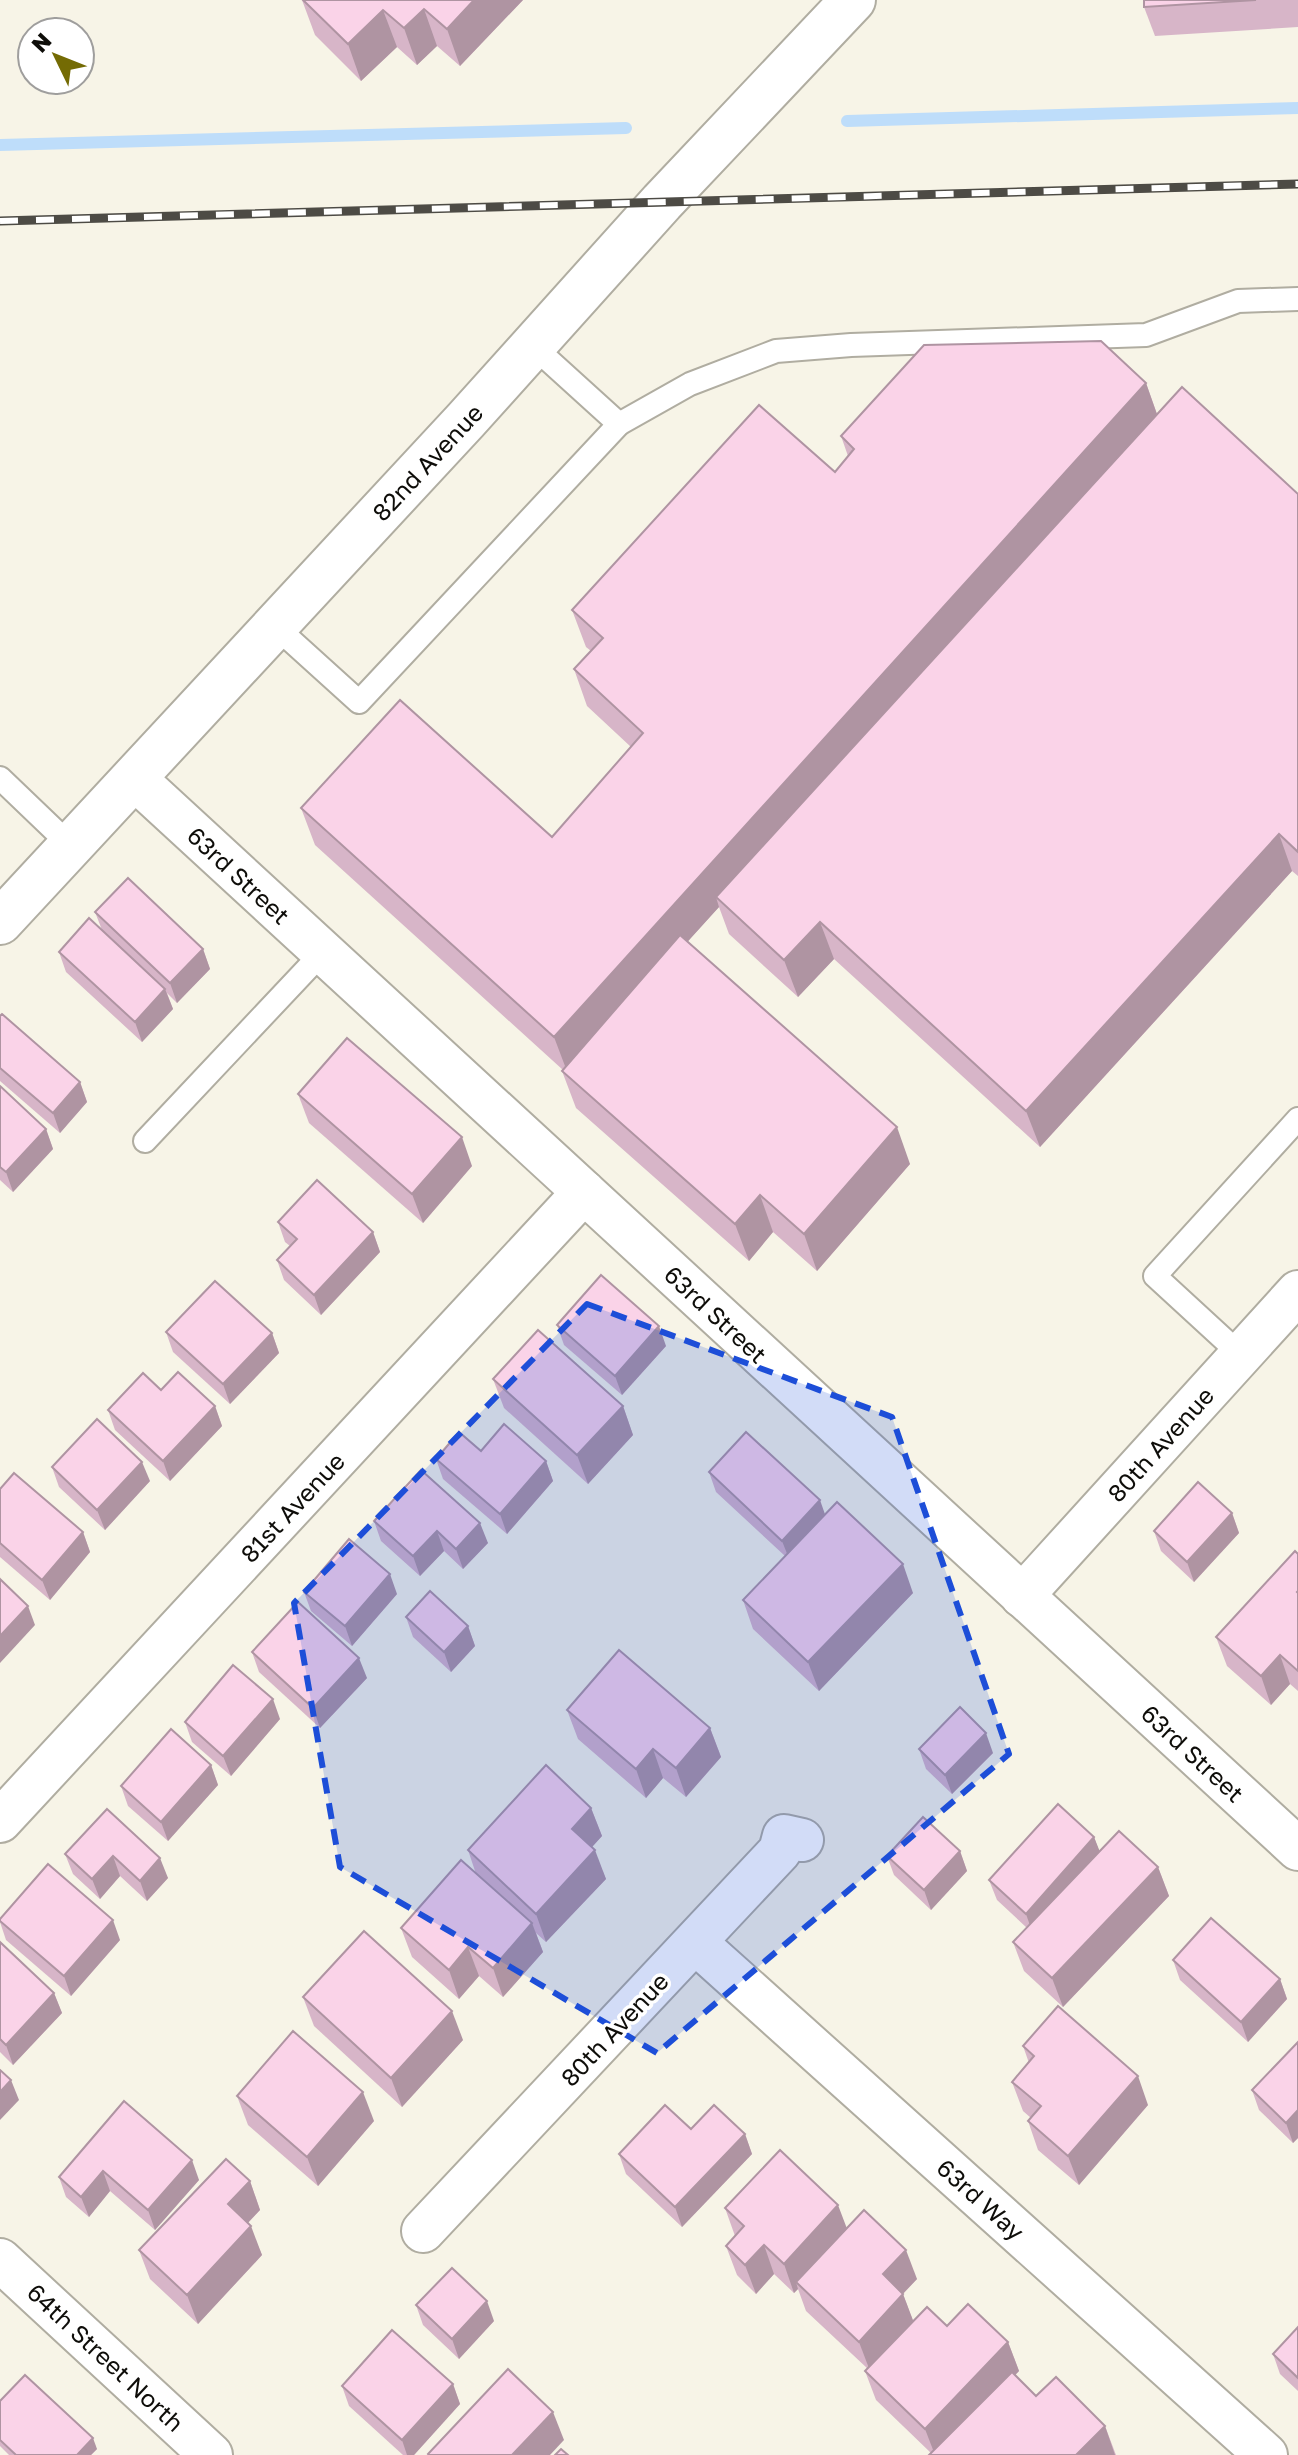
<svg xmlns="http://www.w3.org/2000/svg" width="1298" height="2455" font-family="'Golos Text',sans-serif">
<rect width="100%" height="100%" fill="#f7f4e7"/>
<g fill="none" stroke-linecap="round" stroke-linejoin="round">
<!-- stream -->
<g stroke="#beddfa" stroke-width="12">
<polyline points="847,121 1298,108"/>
<polyline points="0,145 626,128"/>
</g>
<defs>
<g id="service">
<polyline points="619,424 690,384 776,351 851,345 1146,335 1238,301 1298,299"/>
<polyline points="275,626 359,702 619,424 533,346"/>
<polyline points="0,778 71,846"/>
<polyline points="145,1141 323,952"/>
<polyline points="1241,1355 1155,1276 1298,1119"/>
</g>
<g id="minor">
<polyline points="134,778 1298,1849"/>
<polyline points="1022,1596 1298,1292"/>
<polyline points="0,1821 584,1192"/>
<polyline points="696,1943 1266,2455"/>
<polyline points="423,2231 780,1851 784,1836 802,1840"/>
<polyline points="0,2260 211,2455"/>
</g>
<polyline id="tertiary" points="0,922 466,420 662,202 853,0"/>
</defs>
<!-- service casing -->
<use href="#service" stroke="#b0ada1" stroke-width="26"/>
<!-- minor casing -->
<use href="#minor" stroke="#b0ada1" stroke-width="46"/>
<!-- tertiary casing -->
<use href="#tertiary" stroke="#b0ada1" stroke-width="48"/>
<!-- service -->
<use href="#service" stroke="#fff" stroke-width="22"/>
<!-- minor -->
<use href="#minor" stroke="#fff" stroke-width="42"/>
<!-- tertiary -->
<use href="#tertiary" stroke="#fff" stroke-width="44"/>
<defs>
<polyline id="rail" points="0,221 1298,184"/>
</defs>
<!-- rail casing -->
<use href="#rail" stroke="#4d4b45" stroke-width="9"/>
<!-- rail -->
<use href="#rail" stroke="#fff" stroke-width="6" stroke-dasharray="18" stroke-linecap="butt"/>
</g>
<!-- wall -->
<g fill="#d7b5c8">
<polygon points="302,0 523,0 460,66 437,46 417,65 397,47 361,81 315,35"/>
<polygon points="1144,0 1298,0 1298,27 1155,36 1144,7"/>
<polygon points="1146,383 1157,414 1298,494 1298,876 1292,871 1040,1147 834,959 798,997 729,934 719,907 687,942 910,1164 817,1271 773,1232 749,1261 576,1108 562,1071 563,1070 315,845 301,808 552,837 631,747 587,706 574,669 591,651 586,647 572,610 835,472 848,456 841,436"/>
<polygon points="95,912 203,949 210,969 177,1003 167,993 173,1009 142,1042 66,972 59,952 102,930"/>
<polygon points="0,1016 80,1082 87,1102 60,1133 0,1081"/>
<polygon points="0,1086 46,1129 53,1149 13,1192 0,1180"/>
<polygon points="298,1094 472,1166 423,1223 309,1123"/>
<polygon points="278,1222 373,1232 380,1252 321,1315 284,1280 277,1260 290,1246 285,1242"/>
<polygon points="557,1325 666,1346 622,1395 564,1345"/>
<polygon points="166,1332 272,1333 279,1353 230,1404 173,1352"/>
<polygon points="493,1379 623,1406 633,1435 588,1484 504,1408"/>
<polygon points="161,1390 215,1406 222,1426 170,1481 115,1430 108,1410"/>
<polygon points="481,1451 546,1461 553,1481 507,1534 443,1479 436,1459"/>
<polygon points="52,1467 150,1481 105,1530 59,1487"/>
<polygon points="421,1470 488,1543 463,1569 444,1551 420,1576 381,1541 374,1521"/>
<polygon points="709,1472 825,1515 913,1593 819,1691 753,1629 743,1600 785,1556 716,1492"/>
<polygon points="0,1489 83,1532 90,1552 50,1600 0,1557"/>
<polygon points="1232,1513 1239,1533 1194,1582 1161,1551 1154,1531"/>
<polygon points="1298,1554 1298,1691 1290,1684 1271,1705 1227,1666 1216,1637"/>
<polygon points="304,1592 397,1594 352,1646 311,1611"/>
<polygon points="406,1617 468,1626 475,1646 451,1672 413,1637"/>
<polygon points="252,1652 367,1678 320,1728 259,1672"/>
<polygon points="567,1710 710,1728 721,1757 686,1797 663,1778 646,1798 578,1739"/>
<polygon points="280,1719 231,1776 192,1742 185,1722"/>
<polygon points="919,1749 993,1753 952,1794 926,1769"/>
<polygon points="211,1765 218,1785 168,1841 128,1806 121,1786"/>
<polygon points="591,1808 602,1836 592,1847 606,1879 546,1942 536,1933 543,1952 503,1997 479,1976 459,1999 412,1957 401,1928 476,1874 468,1850"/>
<polygon points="107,1809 168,1878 147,1901 120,1876 100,1899 73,1874 65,1854"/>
<polygon points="1094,1837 1099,1851 1158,1867 1169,1896 1063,2007 1024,1971 1013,1942 1027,1928 997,1900 989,1880"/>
<polygon points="960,1851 967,1871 931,1910 894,1875 887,1856"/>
<polygon points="0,1919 120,1940 71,1996 6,1940 0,1922"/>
<polygon points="0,1942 54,1993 62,2013 13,2065 0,2052"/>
<polygon points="1173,1960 1280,1979 1287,1999 1248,2042 1180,1980"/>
<polygon points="303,1997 463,2040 402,2107 314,2026"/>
<polygon points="1298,2042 1298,2138 1293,2143 1259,2110 1252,2090"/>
<polygon points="1023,2046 1148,2105 1079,2185 1038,2150 1028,2121 1031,2118 1023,2111 1012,2082 1029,2063"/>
<polygon points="237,2096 374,2121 318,2186 248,2125"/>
<polygon points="124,2101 199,2180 155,2230 110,2191 89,2217 66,2197 59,2177"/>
<polygon points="691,2129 745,2134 752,2154 682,2227 626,2174 619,2154"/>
<polygon points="250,2181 260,2210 248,2223 262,2255 198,2324 150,2279 139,2250"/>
<polygon points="725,2208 847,2228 917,2279 903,2294 913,2321 947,2326 1008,2342 1019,2371 1015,2375 1036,2396 1105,2426 1116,2455 929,2455 931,2453 876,2400 865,2371 868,2369 806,2311 798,2289 794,2293 774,2274 756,2294 737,2275 726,2246 735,2236"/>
<polygon points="416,2305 494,2321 459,2359 423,2325"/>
<polygon points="1298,2327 1298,2391 1280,2374 1273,2354"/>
<polygon points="453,2384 460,2404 414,2455 403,2455 349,2406 342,2386"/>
<polygon points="0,2401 97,2449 91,2455 9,2455 0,2446"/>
</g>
<!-- shaded-wall -->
<g fill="#af94a2">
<polygon points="474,0 523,0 460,66 447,29"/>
<polygon points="424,9 437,46 417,65 404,28"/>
<polygon points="383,10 397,47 361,81 348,44"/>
<polygon points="1146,383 1159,420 716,897 719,907 568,1074 554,1037"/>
<polygon points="1279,834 1292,871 1040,1147 1026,1111"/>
<polygon points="820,922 834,959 798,997 784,960"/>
<polygon points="203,949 210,969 177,1003 170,983"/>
<polygon points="165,989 173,1009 142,1042 135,1022"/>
<polygon points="80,1082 87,1102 60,1133 53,1113"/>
<polygon points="897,1127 910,1164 817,1271 804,1234"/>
<polygon points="46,1129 53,1149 13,1192 6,1172"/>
<polygon points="462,1137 472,1166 423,1223 412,1194"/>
<polygon points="760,1195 773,1232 749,1261 735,1224"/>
<polygon points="373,1232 380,1252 321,1315 314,1295"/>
<polygon points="659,1326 666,1346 622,1395 615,1376"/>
<polygon points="272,1333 279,1353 230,1404 223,1384"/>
<polygon points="215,1406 222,1426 170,1481 163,1461"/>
<polygon points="623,1406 633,1435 588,1484 577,1455"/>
<polygon points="546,1461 553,1481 507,1534 500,1514"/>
<polygon points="142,1462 150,1481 105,1530 97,1510"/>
<polygon points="820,1500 827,1520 790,1561 782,1541"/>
<polygon points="1232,1513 1239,1533 1194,1582 1187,1562"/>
<polygon points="480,1523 488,1543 463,1569 456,1549"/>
<polygon points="437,1531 444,1551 420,1576 413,1556"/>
<polygon points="83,1532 90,1552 50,1600 42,1580"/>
<polygon points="903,1564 913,1593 819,1691 808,1662"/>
<polygon points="390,1574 397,1594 352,1646 345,1626"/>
<polygon points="28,1606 35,1625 0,1663 0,1636"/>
<polygon points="468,1626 475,1646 451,1672 444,1652"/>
<polygon points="1280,1655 1290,1684 1271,1705 1261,1676"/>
<polygon points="359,1658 367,1678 320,1728 313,1708"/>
<polygon points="273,1699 280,1719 231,1776 223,1756"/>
<polygon points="710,1728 721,1757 686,1797 676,1768"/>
<polygon points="986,1733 993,1753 952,1794 945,1775"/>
<polygon points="653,1749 663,1778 646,1798 636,1769"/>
<polygon points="211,1765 218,1785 168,1841 161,1822"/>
<polygon points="591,1808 602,1836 582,1858 572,1829"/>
<polygon points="1094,1837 1102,1857 1033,1934 1026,1914"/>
<polygon points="595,1850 606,1879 546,1942 536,1914"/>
<polygon points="960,1851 967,1871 931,1910 924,1890"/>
<polygon points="113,1856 120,1876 100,1899 92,1879"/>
<polygon points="160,1858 168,1878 147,1901 140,1881"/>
<polygon points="1158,1867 1169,1896 1063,2007 1052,1978"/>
<polygon points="113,1920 120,1940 71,1996 64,1976"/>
<polygon points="532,1923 543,1952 503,1997 493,1968"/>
<polygon points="468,1947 479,1976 459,1999 449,1970"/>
<polygon points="1280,1979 1287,1999 1248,2042 1241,2022"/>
<polygon points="54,1993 62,2013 13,2065 6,2045"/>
<polygon points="452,2011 463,2040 402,2107 391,2078"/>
<polygon points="1138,2076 1148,2105 1079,2185 1068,2156"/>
<polygon points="11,2080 19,2100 0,2120 0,2092"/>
<polygon points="363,2092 374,2121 318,2186 307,2157"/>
<polygon points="1298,2110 1298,2138 1293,2143 1286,2123"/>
<polygon points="745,2134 752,2154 682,2227 675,2207"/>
<polygon points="192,2160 199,2180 155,2230 148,2210"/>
<polygon points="103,2171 110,2191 89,2217 81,2197"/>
<polygon points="250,2181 260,2210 238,2233 228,2204"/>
<polygon points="838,2205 849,2234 796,2282 798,2289 794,2293 784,2264"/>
<polygon points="251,2226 262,2255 198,2324 187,2295"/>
<polygon points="764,2245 774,2274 756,2294 745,2265"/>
<polygon points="906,2250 917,2279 894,2303 883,2274"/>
<polygon points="903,2294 914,2323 870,2371 859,2342"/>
<polygon points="487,2301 494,2321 459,2359 452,2339"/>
<polygon points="1008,2342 1019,2371 939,2455 935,2455 925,2429"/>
<polygon points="453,2384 460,2404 414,2455 407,2455 402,2440"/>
<polygon points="553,2412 564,2440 550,2455 512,2455"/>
<polygon points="1105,2426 1115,2455 1076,2455"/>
<polygon points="93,2438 97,2449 91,2455 77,2455"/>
</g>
<!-- building -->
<g fill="#fad3e8" stroke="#af94a2" stroke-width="2">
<polygon points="303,0 474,0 447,29 424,9 404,28 383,10 348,44"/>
<polygon points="1144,0 1256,0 1144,7"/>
<polygon points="1101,341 1146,383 554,1037 301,808 400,700 552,837 643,733 574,669 603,638 572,610 759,405 835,472 854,449 841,436 924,345"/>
<polygon points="1182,387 1298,494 1298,852 1279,834 1026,1111 820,922 784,960 716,897"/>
<polygon points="128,878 203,949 170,983 95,912"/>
<polygon points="89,918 165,989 135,1022 59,952"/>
<polygon points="680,935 897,1127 804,1234 760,1195 735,1224 562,1071"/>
<polygon points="2,1014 80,1082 53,1113 0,1068 0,1016"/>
<polygon points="347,1038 462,1137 412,1194 298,1094"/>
<polygon points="0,1086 46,1129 6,1172 0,1167"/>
<polygon points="317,1180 373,1232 314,1295 277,1260 297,1239 278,1222"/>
<polygon points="601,1275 659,1326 615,1376 557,1325"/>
<polygon points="215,1281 272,1333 223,1384 166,1332"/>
<polygon points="538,1330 623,1406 577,1455 493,1379"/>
<polygon points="178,1372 215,1406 163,1461 108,1410 143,1373 161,1390"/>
<polygon points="97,1419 142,1462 97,1510 52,1467"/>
<polygon points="504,1424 546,1461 500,1514 436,1459 459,1432 481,1451"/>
<polygon points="746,1432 820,1500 782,1541 709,1472"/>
<polygon points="421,1470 480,1523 456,1549 437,1531 413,1556 374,1521"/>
<polygon points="14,1473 83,1532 42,1580 0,1543 0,1489"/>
<polygon points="1198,1482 1232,1513 1187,1562 1154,1531"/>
<polygon points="837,1502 903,1564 808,1662 743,1600"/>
<polygon points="349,1539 390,1574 345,1626 304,1592"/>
<polygon points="1295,1551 1298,1554 1298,1591 1297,1592 1298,1593 1298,1671 1280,1655 1261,1676 1216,1637"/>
<polygon points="0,1579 28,1606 0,1636"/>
<polygon points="430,1591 468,1626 444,1652 406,1617"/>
<polygon points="298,1602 359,1658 313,1708 252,1652"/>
<polygon points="619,1650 710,1728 676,1768 653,1749 636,1769 567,1710"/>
<polygon points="233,1665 273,1699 223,1756 185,1722"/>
<polygon points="960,1707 986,1733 945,1775 919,1749"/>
<polygon points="171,1729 211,1765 161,1822 121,1786"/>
<polygon points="546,1765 591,1808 572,1829 595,1850 536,1914 468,1850"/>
<polygon points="1058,1804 1094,1837 1026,1914 989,1880"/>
<polygon points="107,1809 160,1858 140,1881 113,1856 92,1879 65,1854"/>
<polygon points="923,1817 960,1851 924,1890 887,1856"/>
<polygon points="1119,1831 1158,1867 1052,1978 1013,1942"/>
<polygon points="461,1860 532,1923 493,1968 468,1947 449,1970 401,1928"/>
<polygon points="48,1864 113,1920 64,1976 0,1921 0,1919"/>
<polygon points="1211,1918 1280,1979 1241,2022 1173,1960"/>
<polygon points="364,1931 452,2011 391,2078 303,1997"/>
<polygon points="0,1942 54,1993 6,2045 0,2039"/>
<polygon points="1058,2006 1138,2076 1068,2156 1028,2121 1041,2106 1012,2082 1034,2056 1023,2046"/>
<polygon points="293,2031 363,2092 307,2157 237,2096"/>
<polygon points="1298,2042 1298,2110 1286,2123 1252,2090"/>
<polygon points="0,2070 11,2080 0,2092"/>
<polygon points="124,2101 192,2160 148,2210 103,2171 81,2197 59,2177"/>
<polygon points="665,2105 691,2129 714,2105 745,2134 675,2207 619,2154"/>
<polygon points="780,2150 838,2205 784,2264 764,2245 745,2265 726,2246 744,2226 725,2208"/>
<polygon points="226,2159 250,2181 228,2204 251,2226 187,2295 139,2250"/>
<polygon points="864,2210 906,2250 883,2274 903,2294 859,2342 796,2282"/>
<polygon points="452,2268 487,2301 452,2339 416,2305"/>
<polygon points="968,2304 1008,2342 925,2429 865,2371 927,2307 947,2326"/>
<polygon points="1298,2327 1298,2378 1273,2354"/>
<polygon points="392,2330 453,2384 402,2440 342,2386"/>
<polygon points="508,2369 553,2412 512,2455 429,2455 428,2454"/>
<polygon points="1012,2372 1036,2396 1056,2377 1105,2426 1076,2455 929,2455"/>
<polygon points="25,2375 93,2438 77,2455 16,2455 0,2440 0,2401"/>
<polygon points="561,2449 568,2455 555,2455"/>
</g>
<!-- marked area -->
<path fill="#1d4ed8" fill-opacity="0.2" stroke="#1d4ed8" stroke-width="6" stroke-dasharray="16 10" stroke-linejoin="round" d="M587,1304L892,1417L1009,1754L657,2053L340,1867L294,1603Z"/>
<g text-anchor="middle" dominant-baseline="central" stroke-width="7" stroke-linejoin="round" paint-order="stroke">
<!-- street labels -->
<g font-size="24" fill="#0e0d09" stroke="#fff">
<text transform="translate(427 462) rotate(-47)">82nd Avenue</text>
<text transform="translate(239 875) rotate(43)">63rd Street</text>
<text transform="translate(716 1314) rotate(43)">63rd Street</text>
<text transform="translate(1160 1444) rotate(-48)">80th Avenue</text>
<text transform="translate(292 1507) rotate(-47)">81st Avenue</text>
<text transform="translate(1193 1753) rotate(43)">63rd Street</text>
<text transform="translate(614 2029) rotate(-47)">80th Avenue</text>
<text transform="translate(981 2199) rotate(42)">63rd Way</text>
<text transform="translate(106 2357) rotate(43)">64th Street North</text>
</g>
</g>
<!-- north arrow -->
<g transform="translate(56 56) rotate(313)"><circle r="38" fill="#ffffff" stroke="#9f9e9d" stroke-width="2"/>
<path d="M0-6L14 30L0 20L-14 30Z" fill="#746b04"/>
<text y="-12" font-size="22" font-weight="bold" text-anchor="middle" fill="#0e0d09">N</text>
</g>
</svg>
